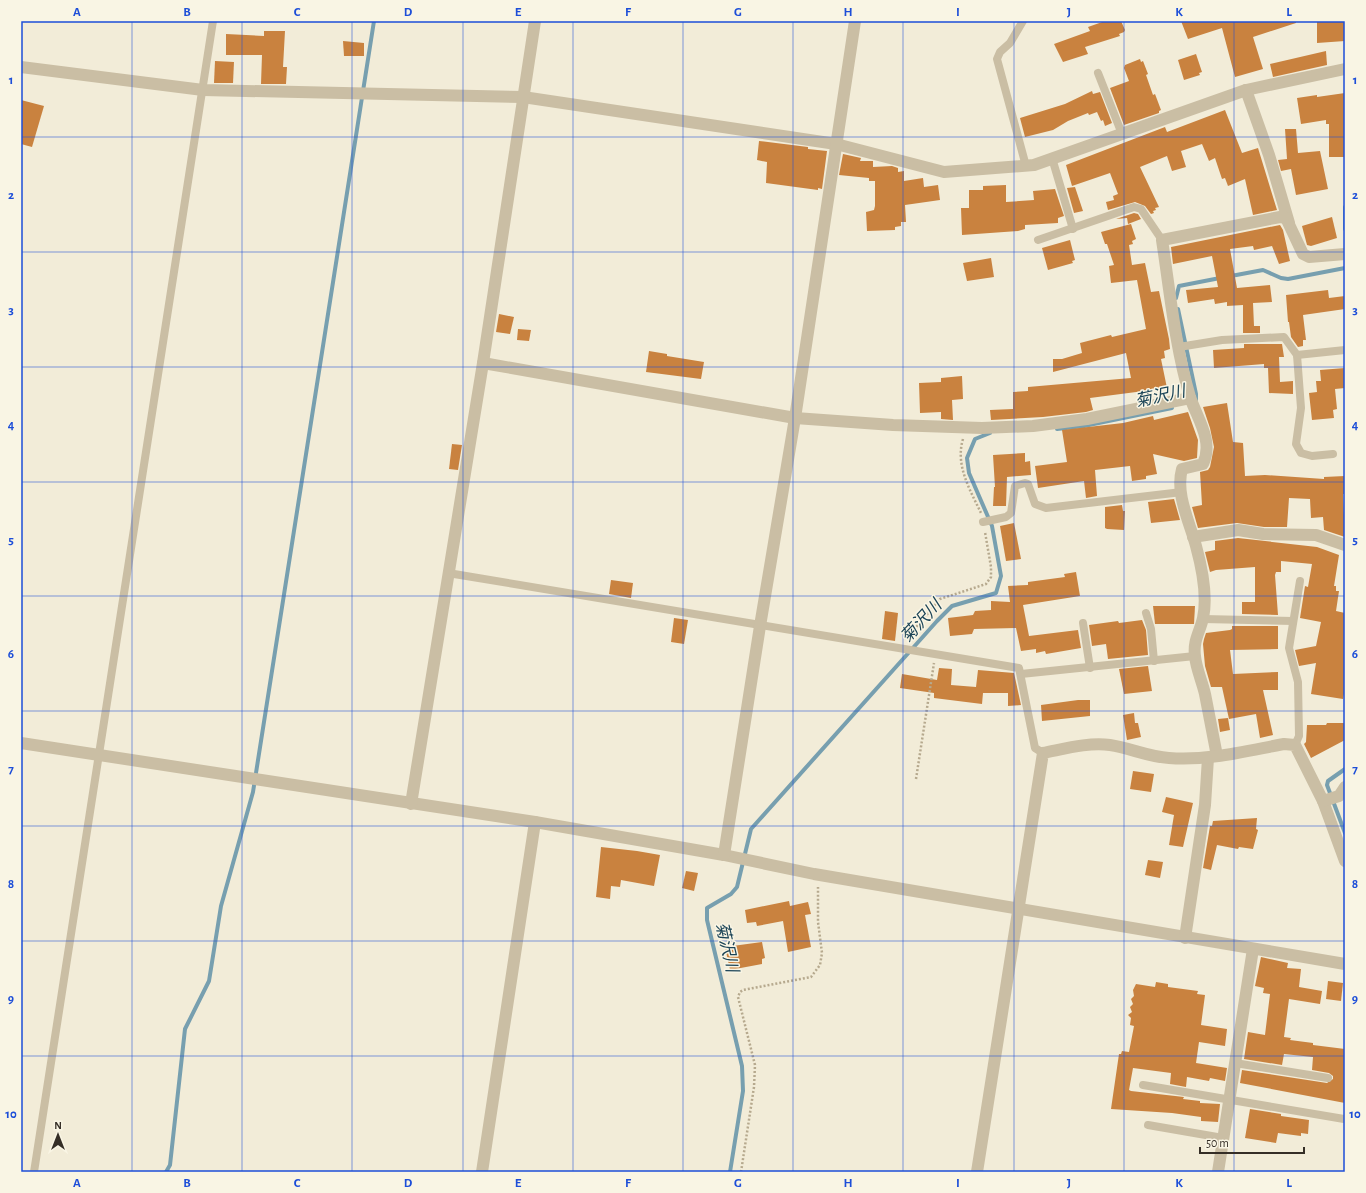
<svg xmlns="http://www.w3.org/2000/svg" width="1366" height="1193" font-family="'Alegreya Sans','Noto Sans JP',sans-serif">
<rect width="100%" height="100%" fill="#f2ecd8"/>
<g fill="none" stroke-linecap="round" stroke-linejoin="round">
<!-- stream -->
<g stroke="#779faf" stroke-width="4">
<polyline points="1345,207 1345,229"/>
<polyline points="1231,276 1263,270 1281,278 1288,279 1345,268"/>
<polyline points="1176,298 1179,286 1220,278"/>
<polyline points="1178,309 1196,394 1196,400"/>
<polyline points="1057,429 1084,426 1172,408"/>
<polyline points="1345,769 1328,781 1327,785 1345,833"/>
<polyline points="166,1172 170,1165 185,1029 209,981 221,906 253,792 374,21"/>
<polyline points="730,1172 743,1091 742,1066 707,920 707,908 731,894 737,887 751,829 937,621 952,606 996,593 1001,576 992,526 969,473 967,458 975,439 990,433"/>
</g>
</g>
<!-- building -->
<g fill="#c9823f">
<polygon points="1105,21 1121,21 1125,30 1124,32 1119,34 1120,36 1085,47 1088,54 1063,62 1054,44 1090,31 1088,27"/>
<polygon points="1181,21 1296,21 1296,23 1253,37 1263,69 1235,77 1222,28 1188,39"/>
<polygon points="1317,21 1345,21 1345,41 1317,43"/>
<polygon points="264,31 285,31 283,67 287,67 286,84 261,84 262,55 226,55 226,34 264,36"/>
<polygon points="343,41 364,43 364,56 344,56"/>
<polygon points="1326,51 1327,65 1273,77 1270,64"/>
<polygon points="1196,54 1202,72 1199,73 1200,75 1184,80 1178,60"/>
<polygon points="1140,59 1141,62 1143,61 1148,74 1146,75 1153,95 1155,94 1161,110 1159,111 1159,113 1124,125 1110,88 1129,81 1124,68 1125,65"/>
<polygon points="215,61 234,62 233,83 214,83"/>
<polygon points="1092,91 1093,94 1100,92 1112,123 1105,126 1103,120 1101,121 1097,112 1089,115 1088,113 1068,121 1053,130 1025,137 1020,118 1065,104"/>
<polygon points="1345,93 1345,157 1329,157 1329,124 1326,124 1326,120 1301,124 1297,98 1317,95 1317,97"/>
<polygon points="21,100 44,106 32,147 21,144"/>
<polygon points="1225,110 1242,153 1258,148 1277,210 1253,215 1245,179 1228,186 1225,178 1222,179 1215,158 1209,161 1202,144 1181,151 1186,167 1172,171 1167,156 1140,167 1159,207 1155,208 1156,210 1153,211 1154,213 1151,214 1145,206 1135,202 1108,210 1106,202 1114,200 1113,196 1118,194 1110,173 1072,186 1066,165 1165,127 1167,132"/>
<polygon points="1285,129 1296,129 1298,153 1320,151 1328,189 1296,195 1291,169 1281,171 1278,160 1287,159"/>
<polygon points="759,141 808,147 808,149 827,151 822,189 818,188 818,190 766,183 767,162 757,160"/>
<polygon points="843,154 861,158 860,161 873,161 873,167 892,166 898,168 898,172 904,171 904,181 923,178 924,187 938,185 940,200 905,205 906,222 901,222 901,226 895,227 895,230 867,231 866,212 874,210 875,206 875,181 869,181 869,178 839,175"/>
<polygon points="1006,185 1006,202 1034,200 1033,191 1055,189 1064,216 1058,218 1058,223 1025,225 1025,229 1018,231 962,235 961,208 969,208 969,190 983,190 983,186"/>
<polygon points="1075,187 1083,211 1074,213 1067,188"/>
<polygon points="1134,213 1138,214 1141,219 1128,224 1127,218 1116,219"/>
<polygon points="1332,217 1337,238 1311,246 1307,245 1302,226"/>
<polygon points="1131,224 1136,239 1132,241 1133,244 1129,245 1132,265 1145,263 1151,292 1159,291 1169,339 1170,349 1164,351 1165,358 1161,359 1167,388 1090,398 1093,410 1086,412 1043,417 991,420 990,410 1013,409 1013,392 1028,391 1028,387 1131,378 1126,353 1053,372 1053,359 1062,359 1082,353 1080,343 1111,335 1112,337 1146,329 1137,280 1111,283 1109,266 1114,265 1107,244 1105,244 1101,232"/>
<polygon points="1280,225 1283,230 1290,261 1279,264 1272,246 1254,250 1253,246 1230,249 1237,288 1270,285 1272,302 1253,303 1254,326 1260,326 1260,333 1243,333 1243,305 1227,306 1227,302 1215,304 1214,299 1188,303 1186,290 1218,287 1212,256 1173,264 1171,247"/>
<polygon points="1070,240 1075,260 1072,261 1073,263 1048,270 1042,248"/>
<polygon points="991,258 994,277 967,281 963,263"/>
<polygon points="1328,290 1329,298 1345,296 1345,309 1303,315 1306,340 1303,340 1303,346 1298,347 1291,337 1289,322 1288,322 1286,295"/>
<polygon points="499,314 514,317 510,334 496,332"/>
<polygon points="518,329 531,330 529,341 517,340"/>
<polygon points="1244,344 1282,344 1284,357 1279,357 1280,382 1293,381 1293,394 1269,393 1268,368 1264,368 1264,364 1214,368 1213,350 1244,348"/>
<polygon points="649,351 667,354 667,356 704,362 701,379 646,372"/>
<polygon points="1345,368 1345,388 1335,389 1337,409 1333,410 1334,418 1312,420 1309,393 1317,392 1316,381 1321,381 1320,370"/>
<polygon points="962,376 963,399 952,400 953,420 941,419 941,412 920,413 919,383 941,382 941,378"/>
<polygon points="1227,403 1233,442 1243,443 1245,476 1265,475 1324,479 1324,477 1345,476 1345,494 1343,494 1345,537 1324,530 1323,517 1311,518 1310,499 1289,498 1287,527 1264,527 1237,523 1198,528 1192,507 1202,505 1200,472 1208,470 1210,467 1214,447 1210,428 1203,407"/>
<polygon points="1188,412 1198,440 1197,458 1184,461 1153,454 1157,474 1146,476 1146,479 1132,481 1130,466 1095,470 1097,496 1086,498 1084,481 1038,488 1035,466 1067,462 1062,430 1123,423 1153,416 1154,420"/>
<polygon points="452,444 462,445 458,470 449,469"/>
<polygon points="1025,453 1025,462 1030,461 1031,475 1007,477 1006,506 993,506 994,487 995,487 993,455"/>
<polygon points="1174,499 1180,520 1151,523 1148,502"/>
<polygon points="1122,505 1123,511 1125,511 1124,530 1107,529 1105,528 1105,507"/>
<polygon points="1014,523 1021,559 1006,561 1000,526"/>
<polygon points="1238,538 1317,547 1339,555 1334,586 1336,586 1336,591 1339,591 1336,611 1345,613 1345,688 1343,699 1311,694 1316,663 1299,666 1295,650 1316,646 1321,622 1300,618 1305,586 1308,587 1312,564 1281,561 1281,572 1276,572 1275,575 1278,615 1242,614 1242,602 1255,602 1255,567 1216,570 1210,572 1205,552 1215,550 1215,541"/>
<polygon points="1076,572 1080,596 1023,605 1029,636 1078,630 1081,648 1046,654 1045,651 1036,653 1036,649 1021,651 1016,628 974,629 972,634 950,636 948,618 973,615 975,611 991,610 991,601 1010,602 1008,586 1028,585 1028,582 1065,577 1064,574"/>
<polygon points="611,580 633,583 631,598 609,594"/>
<polygon points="1153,606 1195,606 1194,624 1155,624"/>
<polygon points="885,611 898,613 895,641 882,639"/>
<polygon points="674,618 688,620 684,644 671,642"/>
<polygon points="1142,620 1146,630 1148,655 1108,659 1106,644 1092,646 1089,625 1118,621 1119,623"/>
<polygon points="1232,626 1278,626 1278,649 1230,650 1233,674 1278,672 1278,690 1263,690 1273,735 1260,738 1256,714 1229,719 1222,687 1211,687 1205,666 1203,644 1204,639 1206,633 1230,630 1232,629"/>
<polygon points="1148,666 1152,691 1124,694 1119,669"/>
<polygon points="939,668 952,669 951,685 976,687 978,670 1014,673 1021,705 1008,706 1008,693 983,693 982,704 934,698 934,693 900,688 902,674 937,680"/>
<polygon points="1078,700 1090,700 1090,716 1042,721 1041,705"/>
<polygon points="1134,713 1135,723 1138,723 1141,737 1127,740 1123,715"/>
<polygon points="1228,718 1230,730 1220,732 1218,719"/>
<polygon points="1327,723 1345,723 1345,740 1311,758 1304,744 1306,742 1307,725 1326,725"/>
<polygon points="1133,771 1154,774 1151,792 1130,789"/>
<polygon points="1166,797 1193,803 1183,847 1169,845 1174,815 1162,812"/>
<polygon points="1257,818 1256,829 1258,830 1253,849 1239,847 1238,849 1217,845 1211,870 1203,868 1210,826 1212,826 1213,821"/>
<polygon points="601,847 637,851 660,855 654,886 621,880 620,887 611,886 610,899 596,897"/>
<polygon points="1148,860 1163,862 1160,878 1145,875"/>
<polygon points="686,871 698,873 694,891 682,888"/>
<polygon points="789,901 790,906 808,902 811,914 805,915 811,947 788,952 783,921 757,926 756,922 747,923 745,910"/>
<polygon points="762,942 765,958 762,959 762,964 730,970 725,947"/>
<polygon points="1261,957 1288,963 1287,968 1301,969 1299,987 1322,991 1320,1004 1289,999 1284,1037 1291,1038 1290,1040 1313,1043 1313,1045 1345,1049 1345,1103 1240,1083 1242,1070 1327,1083 1333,1079 1333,1076 1329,1073 1312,1070 1313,1057 1284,1054 1282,1065 1244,1059 1248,1032 1265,1035 1270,994 1263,993 1264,988 1255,986"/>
<polygon points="1328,981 1343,983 1341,1001 1326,999"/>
<polygon points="1156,982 1168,984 1168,987 1198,991 1197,994 1205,995 1201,1025 1227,1029 1225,1046 1199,1042 1196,1063 1227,1068 1225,1081 1210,1078 1209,1081 1187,1077 1186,1087 1170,1084 1171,1073 1133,1068 1129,1090 1131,1091 1184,1097 1183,1099 1200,1101 1200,1103 1220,1104 1218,1122 1201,1121 1201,1117 1172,1113 1111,1109 1119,1054 1121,1054 1122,1051 1129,1052 1134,1026 1130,1025 1131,1018 1128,1015 1132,1012 1130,1007 1133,1004 1131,999 1134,996 1133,990 1136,984 1155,987"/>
<polygon points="1250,1109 1281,1114 1281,1116 1309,1120 1308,1134 1301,1133 1301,1136 1278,1133 1276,1143 1245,1138"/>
</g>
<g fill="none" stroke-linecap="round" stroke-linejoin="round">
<!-- path -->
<g stroke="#b6a98e" stroke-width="2.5" stroke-dasharray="2 2" stroke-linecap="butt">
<path d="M963,439C955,465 970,490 981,513"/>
<polyline points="906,639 940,599 986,584 991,577 991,567 985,532"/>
<polyline points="916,779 934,663"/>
<polyline points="741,1172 754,1087 755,1065 738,997 740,992 743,990 811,977 820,965 822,953 818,922 818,887"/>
</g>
<!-- lane -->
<g stroke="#cabea4" stroke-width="8">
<polyline points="1023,21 1010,43 1000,52 997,59 1026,166"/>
<polyline points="1098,73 1122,134"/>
<polyline points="1052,158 1073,229"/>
<polyline points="1038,240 1134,207 1141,209 1162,240"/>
<polyline points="1179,347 1222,340 1284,337 1297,355 1301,408 1296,444 1301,453 1312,456 1333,454"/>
<polyline points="1297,355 1345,350"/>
<polyline points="983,522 1006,517 1011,513 1015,486 1025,483 1028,484 1035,504 1046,508 1182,492"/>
<polyline points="448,573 1019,668 1035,748 1043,753"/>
<polyline points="1146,613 1151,629 1154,661"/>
<polyline points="1203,619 1293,621"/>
<polyline points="1083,623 1090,668"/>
<polyline points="1021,674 1195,656"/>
<polyline points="1295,745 1299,736 1298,682 1289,648 1300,581"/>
<polyline points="1235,1063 1328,1078"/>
<polyline points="1143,1085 1344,1119"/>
<polyline points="1148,1125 1223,1138"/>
<polyline points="34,1172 213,21"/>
</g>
<!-- street -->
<g stroke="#cabea4" stroke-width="12">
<polyline points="21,67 203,90 523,97 836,144 944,172 1034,165 1246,90 1345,69"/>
<polyline points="1246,90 1269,155 1289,223"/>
<polyline points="483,363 795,418 893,425 982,428 1033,426 1087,419 1190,398"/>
<polyline points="1193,537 1238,530 1263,534 1316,535 1345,545"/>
<polyline points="21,743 535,822 724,855 814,874 1345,964"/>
<path d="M1217,756C1213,735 1209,714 1205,694C1202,681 1196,668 1195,656C1193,640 1200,632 1203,618C1208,595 1202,568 1196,546C1190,523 1175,494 1182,469L1203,464C1214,441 1197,418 1190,397C1175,346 1170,292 1162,240L1280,217L1286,218L1303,254L1309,257L1345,254"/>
<polyline points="1323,801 1345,861"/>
<polyline points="411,804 483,363 535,21"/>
<polyline points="724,855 760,626 795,418 855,21"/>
<polyline points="1185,938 1205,805 1208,758"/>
<polyline points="482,1172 535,822"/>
<path d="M977,1172L1043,753C1064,749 1088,742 1110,745C1130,748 1149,757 1169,758C1208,761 1246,751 1284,744L1295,745L1323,801L1339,796L1345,787"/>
<polyline points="1218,1172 1253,949"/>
</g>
</g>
<!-- grid -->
<path fill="none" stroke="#1d4ed8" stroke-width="1" stroke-opacity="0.55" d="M132,21V1172M242,21V1172M352,21V1172M463,21V1172M573,21V1172M683,21V1172M793,21V1172M903,21V1172M1014,21V1172M1124,21V1172M1234,21V1172M21,137H1345M21,252H1345M21,367H1345M21,482H1345M21,596H1345M21,711H1345M21,826H1345M21,941H1345M21,1056H1345"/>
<g text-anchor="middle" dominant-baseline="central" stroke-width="3" stroke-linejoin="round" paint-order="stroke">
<!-- water labels -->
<g font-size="17" font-style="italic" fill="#1b4457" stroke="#f9f5e4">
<text transform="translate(1160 396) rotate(-12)">菊沢川</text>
<text transform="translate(921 621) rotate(-47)">菊沢川</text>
<text transform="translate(727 947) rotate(77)">菊沢川</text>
</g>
</g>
<!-- border -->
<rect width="1366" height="1193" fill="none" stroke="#f9f5e4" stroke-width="44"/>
<!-- north arrow -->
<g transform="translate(58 1135)" stroke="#f9f5e4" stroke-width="3" paint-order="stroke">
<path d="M0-3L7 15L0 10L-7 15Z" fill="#352e26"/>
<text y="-6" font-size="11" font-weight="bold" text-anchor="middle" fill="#352e26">N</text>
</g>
<!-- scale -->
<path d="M1200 1147v6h104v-6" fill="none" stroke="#352e26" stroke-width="2"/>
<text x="1206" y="1147" font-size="12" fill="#352e26" stroke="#f9f5e4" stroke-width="3" paint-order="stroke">50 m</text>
<rect x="22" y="22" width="1322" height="1149" fill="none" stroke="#1d4ed8" stroke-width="1.5"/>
<g font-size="13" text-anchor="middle" font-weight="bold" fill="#1d4ed8">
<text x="77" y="16">A</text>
<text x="187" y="16">B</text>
<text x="297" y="16">C</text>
<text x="408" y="16">D</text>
<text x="518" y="16">E</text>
<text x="628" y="16">F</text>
<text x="738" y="16">G</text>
<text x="848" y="16">H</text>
<text x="958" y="16">I</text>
<text x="1069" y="16">J</text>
<text x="1179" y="16">K</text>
<text x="1289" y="16">L</text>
<text x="11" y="84">1</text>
<text x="1355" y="84">1</text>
<text x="11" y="199">2</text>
<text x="1355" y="199">2</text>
<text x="11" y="314">3</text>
<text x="1355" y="314">3</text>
<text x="11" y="429">4</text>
<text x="1355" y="429">4</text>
<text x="11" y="544">5</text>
<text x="1355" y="544">5</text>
<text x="11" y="658">6</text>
<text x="1355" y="658">6</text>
<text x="11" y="773">7</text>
<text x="1355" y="773">7</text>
<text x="11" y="888">8</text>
<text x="1355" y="888">8</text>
<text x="11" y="1003">9</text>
<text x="1355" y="1003">9</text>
<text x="11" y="1118">10</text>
<text x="1355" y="1118">10</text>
<text x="77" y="1187">A</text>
<text x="187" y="1187">B</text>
<text x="297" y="1187">C</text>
<text x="408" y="1187">D</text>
<text x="518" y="1187">E</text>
<text x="628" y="1187">F</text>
<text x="738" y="1187">G</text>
<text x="848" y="1187">H</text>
<text x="958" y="1187">I</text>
<text x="1069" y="1187">J</text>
<text x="1179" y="1187">K</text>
<text x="1289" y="1187">L</text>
</g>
</svg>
